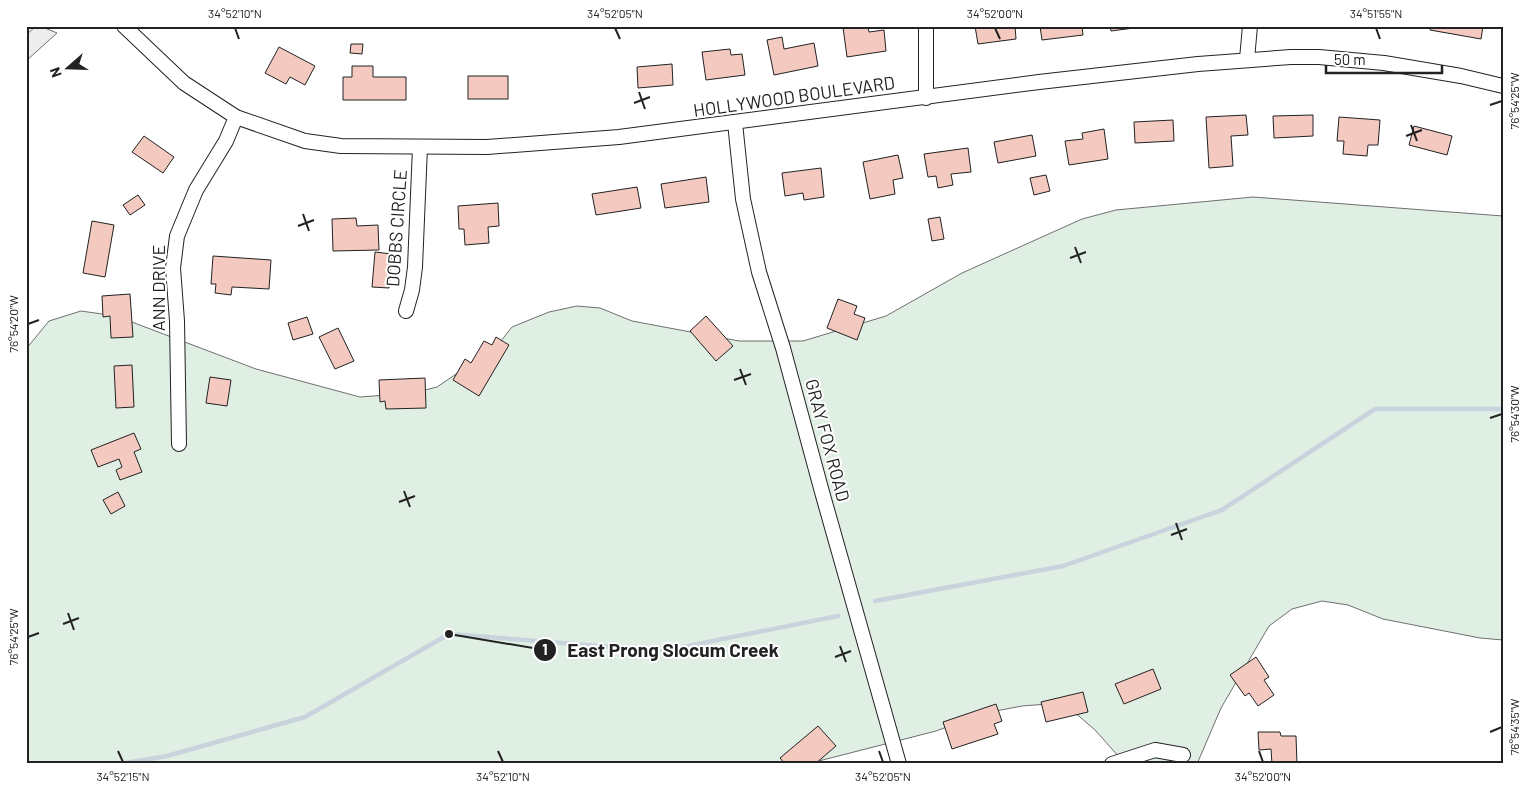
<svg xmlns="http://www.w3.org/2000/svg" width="1529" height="790" font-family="Barlow,sans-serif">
<rect width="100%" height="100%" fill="#fff"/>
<!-- green -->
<polygon fill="#e0efe3" stroke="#6f6f6f" points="1253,197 1503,216 1503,640 1480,638 1383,619 1348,605 1322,601 1292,609 1269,626 1221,708 1197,764 1129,764 1120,758 1095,730 1073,711 1048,704 1022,706 985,713 936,731 807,764 26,764 26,349 49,321 81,311 116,316 256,369 360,397 413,393 437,387 497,346 512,327 549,312 577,306 600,308 632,321 739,341 803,341 886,316 962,273 1082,219 1116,210"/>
<!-- parking -->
<polygon fill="#ededed" stroke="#6f6f6f" points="36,26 40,26 57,33 26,61 26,35"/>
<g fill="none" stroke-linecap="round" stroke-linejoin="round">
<!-- stream -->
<g stroke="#c7d3dd" stroke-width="4.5">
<polyline points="875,601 1063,566 1222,510 1375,409 1503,409"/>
<polyline points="120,764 167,756 305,717 449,634 663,651 838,616"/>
</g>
</g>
<!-- building -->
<g fill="#f3c9c0" stroke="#222">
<polygon points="849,26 868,26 869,32 884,30 886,51 847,57 843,27"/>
<polygon points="975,26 1015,26 1016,39 978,44"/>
<polygon points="1040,26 1082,26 1083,35 1042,40"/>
<polygon points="1110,26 1149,26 1111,31"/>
<polygon points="1431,26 1483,26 1481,39 1430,30"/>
<polygon points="782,37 784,49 814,43 818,66 774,75 767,40"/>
<polygon points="351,44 363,44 362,54 350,53"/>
<polygon points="279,47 315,66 305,85 290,77 286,84 265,73"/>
<polygon points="730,49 731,55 742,54 745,75 706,80 702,52"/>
<polygon points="672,64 673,85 638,88 637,67"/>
<polygon points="352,66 373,66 373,77 406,77 406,100 343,100 343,77 352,77"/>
<rect x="468" y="76" width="40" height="23"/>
<polygon points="1246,115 1248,135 1231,136 1233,166 1209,168 1206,117"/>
<polygon points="1313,115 1313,136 1274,138 1273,116"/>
<polygon points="1339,117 1380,120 1378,145 1368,145 1367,156 1343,154 1344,141 1337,141"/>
<polygon points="1173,120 1174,141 1135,143 1134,122"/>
<polygon points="1414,126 1452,136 1447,155 1409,145"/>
<polygon points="1104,129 1108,159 1069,165 1065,141 1083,139 1082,133"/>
<polygon points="1032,135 1036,156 998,163 994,142"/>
<polygon points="144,136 174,157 163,173 132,152"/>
<polygon points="968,148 971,172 951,174 953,185 938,188 936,176 928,177 924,154"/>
<polygon points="898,155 903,178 893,180 895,194 870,199 863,162"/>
<polygon points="821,168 824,197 804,200 803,193 785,196 782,173"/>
<polygon points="1046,175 1050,191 1034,195 1030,178"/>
<polygon points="706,177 709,202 665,208 661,184"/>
<polygon points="637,187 641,208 596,215 592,194"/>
<polygon points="138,195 145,205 130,215 123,205"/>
<polygon points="498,203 499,226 488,227 489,243 465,245 464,229 459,229 458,206"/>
<polygon points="940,217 944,239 932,241 928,219"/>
<polygon points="356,218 357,226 378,225 379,250 333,251 332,219"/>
<polygon points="92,221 114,225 105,277 83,273"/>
<polygon points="375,252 392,254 389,288 372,287"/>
<polygon points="213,256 271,260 269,289 232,287 231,295 215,293 216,284 211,284"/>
<polygon points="130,294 133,337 111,338 110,316 103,317 102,296"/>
<polygon points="838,299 857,306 854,314 865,318 857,340 827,328"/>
<polygon points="706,316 733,346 716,361 690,331"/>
<polygon points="307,317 313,334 293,340 288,323"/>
<polygon points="338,328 354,361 335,369 319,337"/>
<polygon points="496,337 509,345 479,396 453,380 465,359 471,363 484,341 492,345"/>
<polygon points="132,365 134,407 116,408 114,366"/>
<polygon points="210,377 231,380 227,406 206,403"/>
<polygon points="425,378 426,408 386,409 385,401 380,402 379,380"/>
<polygon points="134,433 141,449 134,452 142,472 120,480 116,470 122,467 119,459 98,467 91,450"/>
<polygon points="118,492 125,506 111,514 103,500"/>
<polygon points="1256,657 1269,677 1264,680 1274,695 1258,706 1249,693 1245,696 1230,675"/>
<polygon points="1153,669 1161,689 1124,704 1115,684"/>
<polygon points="1083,692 1088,712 1046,722 1041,702"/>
<polygon points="996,704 1002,721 994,724 998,734 952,749 943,722"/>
<polygon points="818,726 836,746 815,764 785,764 780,758"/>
<polygon points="1258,732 1280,732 1281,736 1296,736 1297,764 1272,764 1271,749 1259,750"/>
</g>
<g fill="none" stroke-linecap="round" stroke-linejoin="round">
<defs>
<g id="minor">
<polyline points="124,26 184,83 236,117 305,141 341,146 487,147 619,137 1039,82 1198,64 1291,57 1319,57 1384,63 1461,76 1503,86"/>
<polyline points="926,26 926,98"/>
<polyline points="1247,59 1250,26"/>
<polyline points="735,123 743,199 759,272 783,348 822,492 899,764"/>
<polyline points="406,311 412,290 415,267 420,147"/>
<polyline points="179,444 177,321 173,268 177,236 196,190 226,141 236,117"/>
<polyline points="1112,764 1155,750 1183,755"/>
</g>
</defs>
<!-- minor casing -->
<use href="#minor" stroke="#222" stroke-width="16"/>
<!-- minor -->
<use href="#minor" stroke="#fff" stroke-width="14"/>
</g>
<!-- ticks -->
<path fill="none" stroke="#222" stroke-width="2" d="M235,28L239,39M615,28L620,39M995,28L1000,39M1376,28L1380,39M639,92L645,109M634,103L650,97M1490,105L1502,101M1411,125L1417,141M1406,136L1422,130M303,214L309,231M298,226L314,220M1075,247L1081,263M1070,258L1086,252M28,324L39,320M740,369L746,385M734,380L751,374M1490,418L1502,414M404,491L410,507M399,502L415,496M1176,523L1182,540M1171,535L1187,529M68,613L74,630M63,624L79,618M28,637L39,633M840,646L846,662M835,657L851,651M1490,732L1502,727M118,751L123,762M498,751L503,762M879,751L883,762M1259,751L1263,762"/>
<g text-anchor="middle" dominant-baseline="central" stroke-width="4" stroke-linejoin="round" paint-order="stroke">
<!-- street labels -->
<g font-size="18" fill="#222" stroke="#fff">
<text transform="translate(794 96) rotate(-8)">HOLLYWOOD BOULEVARD</text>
<text transform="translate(396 228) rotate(-86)">DOBBS CIRCLE</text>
<text transform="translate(158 288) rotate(-90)">ANN DRIVE</text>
<text transform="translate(828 440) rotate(75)">GRAY FOX ROAD</text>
</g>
</g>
<!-- callouts -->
<path fill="none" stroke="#222" stroke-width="2" d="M449 634L545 650"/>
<g fill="#222" stroke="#fff" stroke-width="2">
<circle cx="449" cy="634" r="5"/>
<circle cx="545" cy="650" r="12"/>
</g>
<g font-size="15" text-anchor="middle" font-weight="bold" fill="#fff">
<text x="545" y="655">1</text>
</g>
<g font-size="19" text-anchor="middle" font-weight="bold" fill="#222" stroke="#fff" stroke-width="4" stroke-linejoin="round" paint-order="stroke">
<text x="673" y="657">East Prong Slocum Creek</text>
</g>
<!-- border -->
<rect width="1529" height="790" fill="none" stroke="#ffffff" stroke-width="55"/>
<!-- north arrow -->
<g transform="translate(68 68) rotate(250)" stroke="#ffffff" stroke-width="4" paint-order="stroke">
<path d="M0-4L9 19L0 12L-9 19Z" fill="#222222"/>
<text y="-8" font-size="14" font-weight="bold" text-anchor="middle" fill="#222222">N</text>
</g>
<!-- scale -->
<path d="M1326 65v8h116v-8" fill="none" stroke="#222222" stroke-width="2.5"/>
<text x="1334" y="65" font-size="15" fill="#222222" stroke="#ffffff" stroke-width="4" paint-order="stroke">50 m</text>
<rect x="28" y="28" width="1474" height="734" fill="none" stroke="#222" stroke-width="2"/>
<g font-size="12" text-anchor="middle" fill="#222">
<text x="235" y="18">34°52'10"N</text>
<text x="615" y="18">34°52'05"N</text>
<text x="995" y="18">34°52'00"N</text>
<text x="1376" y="18">34°51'55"N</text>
<text transform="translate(1515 101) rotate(-90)" y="4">76°54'25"W</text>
<text transform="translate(14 324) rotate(-90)" y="4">76°54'20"W</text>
<text transform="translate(1515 414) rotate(-90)" y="4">76°54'30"W</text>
<text transform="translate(14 637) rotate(-90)" y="4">76°54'25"W</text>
<text transform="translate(1515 727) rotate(-90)" y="4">76°54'35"W</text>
<text x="123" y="781">34°52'15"N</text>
<text x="503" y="781">34°52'10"N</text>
<text x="883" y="781">34°52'05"N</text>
<text x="1263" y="781">34°52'00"N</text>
</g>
</svg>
